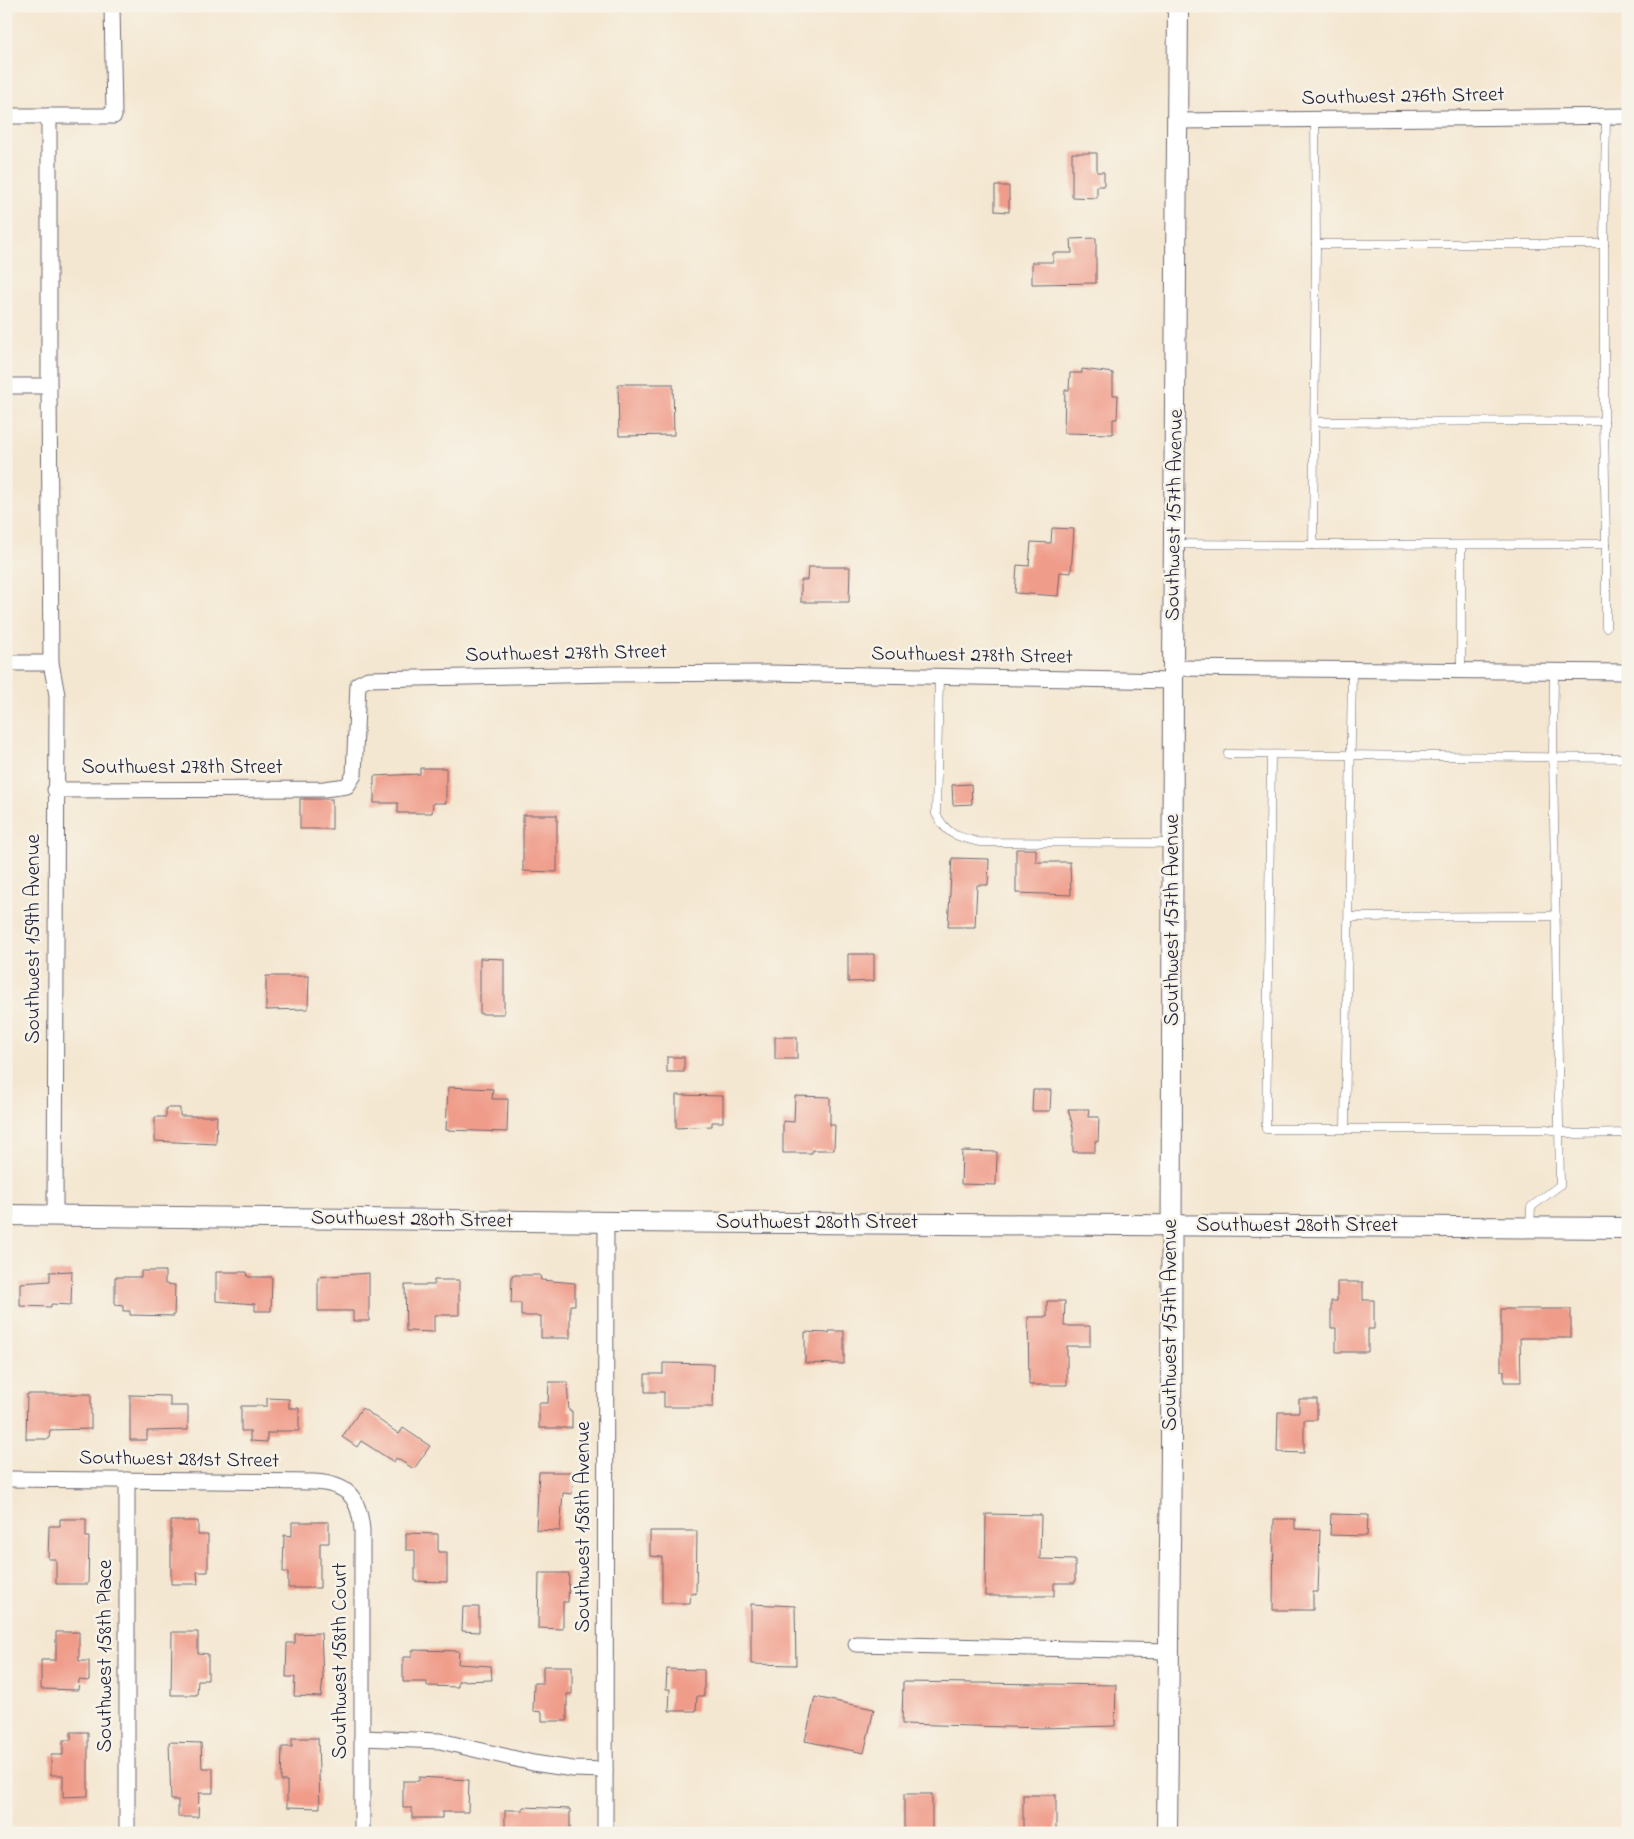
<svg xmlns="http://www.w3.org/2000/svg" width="1634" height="1839" font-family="'Indie Flower',sans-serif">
<rect width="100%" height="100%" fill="#f7f3e8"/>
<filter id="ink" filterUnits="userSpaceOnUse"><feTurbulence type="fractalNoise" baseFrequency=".02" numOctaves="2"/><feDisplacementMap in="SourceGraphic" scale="10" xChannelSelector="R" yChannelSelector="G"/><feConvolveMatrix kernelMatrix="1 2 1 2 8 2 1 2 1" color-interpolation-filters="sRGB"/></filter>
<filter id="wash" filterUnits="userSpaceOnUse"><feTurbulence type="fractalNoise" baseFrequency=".0096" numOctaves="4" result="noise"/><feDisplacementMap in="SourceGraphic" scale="20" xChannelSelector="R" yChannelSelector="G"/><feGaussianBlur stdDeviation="1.12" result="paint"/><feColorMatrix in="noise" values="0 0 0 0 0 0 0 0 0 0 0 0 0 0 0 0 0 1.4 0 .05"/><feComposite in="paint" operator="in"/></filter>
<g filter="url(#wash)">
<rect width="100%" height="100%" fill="#f4e7d1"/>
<g id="blocks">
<!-- building -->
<g fill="#f09c8a">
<polygon points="1072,153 1097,153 1097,172 1104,172 1104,186 1097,186 1097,198 1072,197"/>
<polygon points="995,186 1009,186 1009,212 995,211"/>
<polygon points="1096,238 1096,283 1032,284 1032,262 1053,262 1053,253 1072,253 1071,239"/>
<polygon points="1082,369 1113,373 1113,395 1118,395 1117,419 1113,419 1113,434 1064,433 1065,390 1069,390 1070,373 1082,373"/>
<polygon points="618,384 673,384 674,435 619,436"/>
<polygon points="1052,528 1074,529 1071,573 1060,572 1058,596 1015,593 1017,565 1029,566 1031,542 1051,543"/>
<polygon points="808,567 850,567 849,602 801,602 801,580 807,580"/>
<polygon points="420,768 446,768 446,803 433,803 432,813 398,813 398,803 374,803 374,776 420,774"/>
<polygon points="971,784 972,804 953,805 952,785"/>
<rect x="300" y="799" width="32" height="30"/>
<polygon points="523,815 557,815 557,872 523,871"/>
<polygon points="1016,849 1036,849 1036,862 1070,862 1071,895 1016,893"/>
<polygon points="952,858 989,859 988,885 977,885 975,927 948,927"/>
<polygon points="848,954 874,954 874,981 848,982"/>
<polygon points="480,958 504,959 504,1014 480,1014"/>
<polygon points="266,976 309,976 308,1009 266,1010"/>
<rect x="775" y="1037" width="22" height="22"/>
<rect x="667" y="1057" width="17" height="15"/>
<polygon points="448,1087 493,1089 492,1099 508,1099 507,1132 446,1130"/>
<polygon points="1033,1090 1051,1090 1050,1111 1032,1111"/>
<polygon points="676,1095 723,1096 723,1122 712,1122 712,1126 676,1128"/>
<polygon points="795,1096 830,1097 830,1125 835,1125 834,1150 812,1150 812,1153 783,1153 783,1121 794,1122"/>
<polygon points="166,1108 180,1108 180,1116 217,1116 216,1144 155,1141 155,1117 166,1117"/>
<polygon points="1068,1109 1089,1109 1088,1117 1099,1117 1098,1142 1095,1141 1095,1152 1073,1152 1073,1127"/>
<polygon points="962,1151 997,1152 996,1185 961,1184"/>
<polygon points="72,1271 71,1305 51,1304 51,1307 20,1306 20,1283 50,1281 50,1272"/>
<polygon points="141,1271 165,1271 165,1284 175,1285 174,1316 130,1315 130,1311 123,1311 123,1306 115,1305 115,1277 141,1277"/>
<polygon points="216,1272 247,1272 248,1277 272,1277 271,1311 255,1311 255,1304 216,1301"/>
<polygon points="369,1273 369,1321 353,1321 353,1311 318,1311 318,1277"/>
<polygon points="512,1275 540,1275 541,1280 575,1283 575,1305 570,1305 570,1338 541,1338 541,1316 521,1316 521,1303 511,1303"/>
<polygon points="434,1280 459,1280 459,1315 434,1315 434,1332 406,1331 405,1285 434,1285"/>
<polygon points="1337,1282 1363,1282 1363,1300 1374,1300 1374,1329 1368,1329 1368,1352 1336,1352 1336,1328 1331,1328 1331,1301 1337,1301"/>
<polygon points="1047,1301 1065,1301 1064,1326 1090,1326 1090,1346 1067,1346 1067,1385 1029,1385 1028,1317 1047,1317"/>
<polygon points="1501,1309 1571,1309 1571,1338 1520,1338 1521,1382 1504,1382 1504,1371 1501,1371"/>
<polygon points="829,1331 844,1331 844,1364 805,1363 805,1332 829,1333"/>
<polygon points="663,1363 714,1364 713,1407 664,1407 664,1392 645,1392 645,1374 663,1374"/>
<polygon points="549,1382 567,1382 569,1411 572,1411 572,1428 539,1428 539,1403 548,1403"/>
<polygon points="27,1394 91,1394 91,1429 50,1430 49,1439 26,1439"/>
<polygon points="130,1395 170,1396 170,1406 188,1406 188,1430 147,1431 147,1440 130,1440"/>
<polygon points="267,1398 289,1399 289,1408 299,1408 299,1431 276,1431 276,1433 267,1433 267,1442 250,1441 250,1431 241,1431 241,1406 267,1406"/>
<polygon points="1299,1399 1317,1399 1317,1420 1304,1420 1304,1453 1277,1452 1278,1412 1299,1412"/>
<polygon points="362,1408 399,1434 403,1428 430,1446 414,1469 396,1458 394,1462 361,1441 357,1447 342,1437"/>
<polygon points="539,1472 573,1472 572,1494 563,1493 560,1531 536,1530"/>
<polygon points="986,1514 1041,1515 1040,1559 1075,1560 1075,1583 1054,1583 1054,1596 985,1596"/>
<polygon points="1331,1514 1368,1515 1367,1536 1330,1535"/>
<polygon points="60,1519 86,1519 86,1537 89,1537 88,1584 56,1584 56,1559 48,1559 49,1526 60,1526"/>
<polygon points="1274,1519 1295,1519 1295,1529 1320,1530 1318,1592 1313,1592 1313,1610 1273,1610"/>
<polygon points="171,1521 198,1521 198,1535 208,1535 208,1572 197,1572 198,1584 171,1584"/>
<polygon points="292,1522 329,1522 329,1543 320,1543 320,1588 288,1588 288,1572 283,1572 284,1535 292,1536"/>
<polygon points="650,1531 697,1531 696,1594 691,1593 690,1603 662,1603 662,1557 650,1556"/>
<polygon points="406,1533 438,1534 438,1552 447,1552 447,1582 415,1581 415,1550 406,1550"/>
<polygon points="539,1573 569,1573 568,1602 563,1602 563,1629 538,1628"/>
<polygon points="751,1604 795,1606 796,1665 751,1664"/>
<polygon points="463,1607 479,1607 479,1632 462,1631"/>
<polygon points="56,1632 79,1632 79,1661 89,1661 89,1681 79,1680 78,1690 41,1689 41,1660 56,1660"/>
<polygon points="172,1632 198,1632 198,1653 208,1654 208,1680 198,1680 197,1695 171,1695"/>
<polygon points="321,1633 323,1677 321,1697 294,1696 295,1677 286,1677 287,1643 295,1643 295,1634"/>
<polygon points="412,1650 459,1651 458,1664 491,1666 492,1680 458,1681 458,1687 427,1686 427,1682 403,1682 403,1657 412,1657"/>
<polygon points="543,1666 572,1666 572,1694 567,1694 567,1721 542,1721 542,1712 533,1711 534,1683 543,1683"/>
<polygon points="667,1669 704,1670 704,1696 697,1696 696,1711 669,1711 670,1689 666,1689"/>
<polygon points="903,1682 1116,1685 1115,1726 1042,1728 902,1724"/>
<polygon points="815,1697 874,1709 864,1753 805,1741"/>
<polygon points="71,1732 88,1732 88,1796 63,1797 63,1775 51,1775 51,1755 63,1755 63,1740 71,1740"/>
<polygon points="292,1738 318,1738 320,1808 287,1807 287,1781 281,1781 282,1747 292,1747"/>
<polygon points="169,1742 201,1743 202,1768 213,1768 213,1793 199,1793 198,1817 178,1817 178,1800 171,1800"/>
<polygon points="419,1777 469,1780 468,1812 442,1812 442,1818 412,1818 412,1808 403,1808 403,1781 419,1781"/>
<rect x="904" y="1794" width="28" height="37"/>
<rect x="1023" y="1795" width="33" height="38"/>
<polygon points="523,1807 570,1809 570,1833 505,1833 505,1810 523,1810"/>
</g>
</g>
</g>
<g filter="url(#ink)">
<use href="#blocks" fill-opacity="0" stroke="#6c6770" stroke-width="1"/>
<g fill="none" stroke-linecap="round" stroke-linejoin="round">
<defs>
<g id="lane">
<polyline points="1315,119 1316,244 1604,244 1606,116"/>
<polyline points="1604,421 1606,544"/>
<polyline points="1315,422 1604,421 1604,244"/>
<polyline points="1174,544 1313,545 1316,244"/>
<polyline points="1313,545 1606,544 1606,627"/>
<polyline points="1461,671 1461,545"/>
<path d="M939,678L936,814C948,836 956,836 979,842L1171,843"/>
<polyline points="1228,754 1628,758"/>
<polyline points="1271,755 1266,1129 1546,1129 1576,1134 1628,1133"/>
<polyline points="1349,917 1556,916"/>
<polyline points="1345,1129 1352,670"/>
<polyline points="1530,1226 1531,1207 1560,1185 1553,757 1554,671"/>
</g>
<g id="street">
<polyline points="6,116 114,116 112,6"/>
<polyline points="1178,121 1628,116"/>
<polyline points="6,386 49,386 49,116"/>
<polyline points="49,386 51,663 57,695 55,1215"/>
<polyline points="6,663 51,663"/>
<polyline points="1173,668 1628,672"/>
<polyline points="55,790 324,789 347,786 354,775 358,684 368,679 612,674 769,673 1173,681"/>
<path d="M6,1479L314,1482C348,1484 359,1497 362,1530V1833"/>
<polyline points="856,1644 1169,1651"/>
<polyline points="362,1738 440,1741 533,1763 573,1769 605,1770"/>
<polyline points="127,1833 127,1480"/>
<polyline points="605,1833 606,1222"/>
</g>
<g id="secondary">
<polyline points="6,1215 615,1222 1628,1228"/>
<polyline points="1167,1833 1171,1452 1173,668 1178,6"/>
</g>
</defs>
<!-- lane casing -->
<use href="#lane" stroke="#6c6770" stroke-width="9"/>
<!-- street casing -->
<use href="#street" stroke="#6c6770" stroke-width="17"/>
<!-- secondary casing -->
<use href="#secondary" stroke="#6c6770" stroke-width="22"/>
<!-- lane -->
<use href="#lane" stroke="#fff" stroke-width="8"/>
<!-- street -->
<use href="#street" stroke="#fff" stroke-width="15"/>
<!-- secondary -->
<use href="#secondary" stroke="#fff" stroke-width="20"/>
</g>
</g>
<g text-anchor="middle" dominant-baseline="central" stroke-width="5" stroke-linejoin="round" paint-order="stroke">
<!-- street labels -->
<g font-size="21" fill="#22223b" stroke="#f7f3e8">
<text transform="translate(1403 97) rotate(-1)">Southwest 276th Street</text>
<text transform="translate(1175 515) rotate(-89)">Southwest 157th Avenue</text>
<text transform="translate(566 654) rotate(-1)">Southwest 278th Street</text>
<text transform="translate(972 656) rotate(1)">Southwest 278th Street</text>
<text x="182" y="768">Southwest 278th Street</text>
<text transform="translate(1173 920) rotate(-90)">Southwest 157th Avenue</text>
<text transform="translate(34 939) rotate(-90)">Southwest 159th Avenue</text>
<text transform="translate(412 1220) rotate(1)">Southwest 280th Street</text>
<text x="817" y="1223">Southwest 280th Street</text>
<text x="1297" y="1226">Southwest 280th Street</text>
<text transform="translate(1171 1325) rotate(-90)">Southwest 157th Avenue</text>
<text transform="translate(179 1460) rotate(1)">Southwest 281st Street</text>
<text transform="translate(584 1527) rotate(-90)">Southwest 158th Avenue</text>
<text transform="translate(106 1656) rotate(-90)">Southwest 158th Place</text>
<text transform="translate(341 1661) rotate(-90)">Southwest 158th Court</text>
</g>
</g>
<!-- margin -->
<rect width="1634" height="1839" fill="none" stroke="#f7f3e8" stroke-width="25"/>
</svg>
